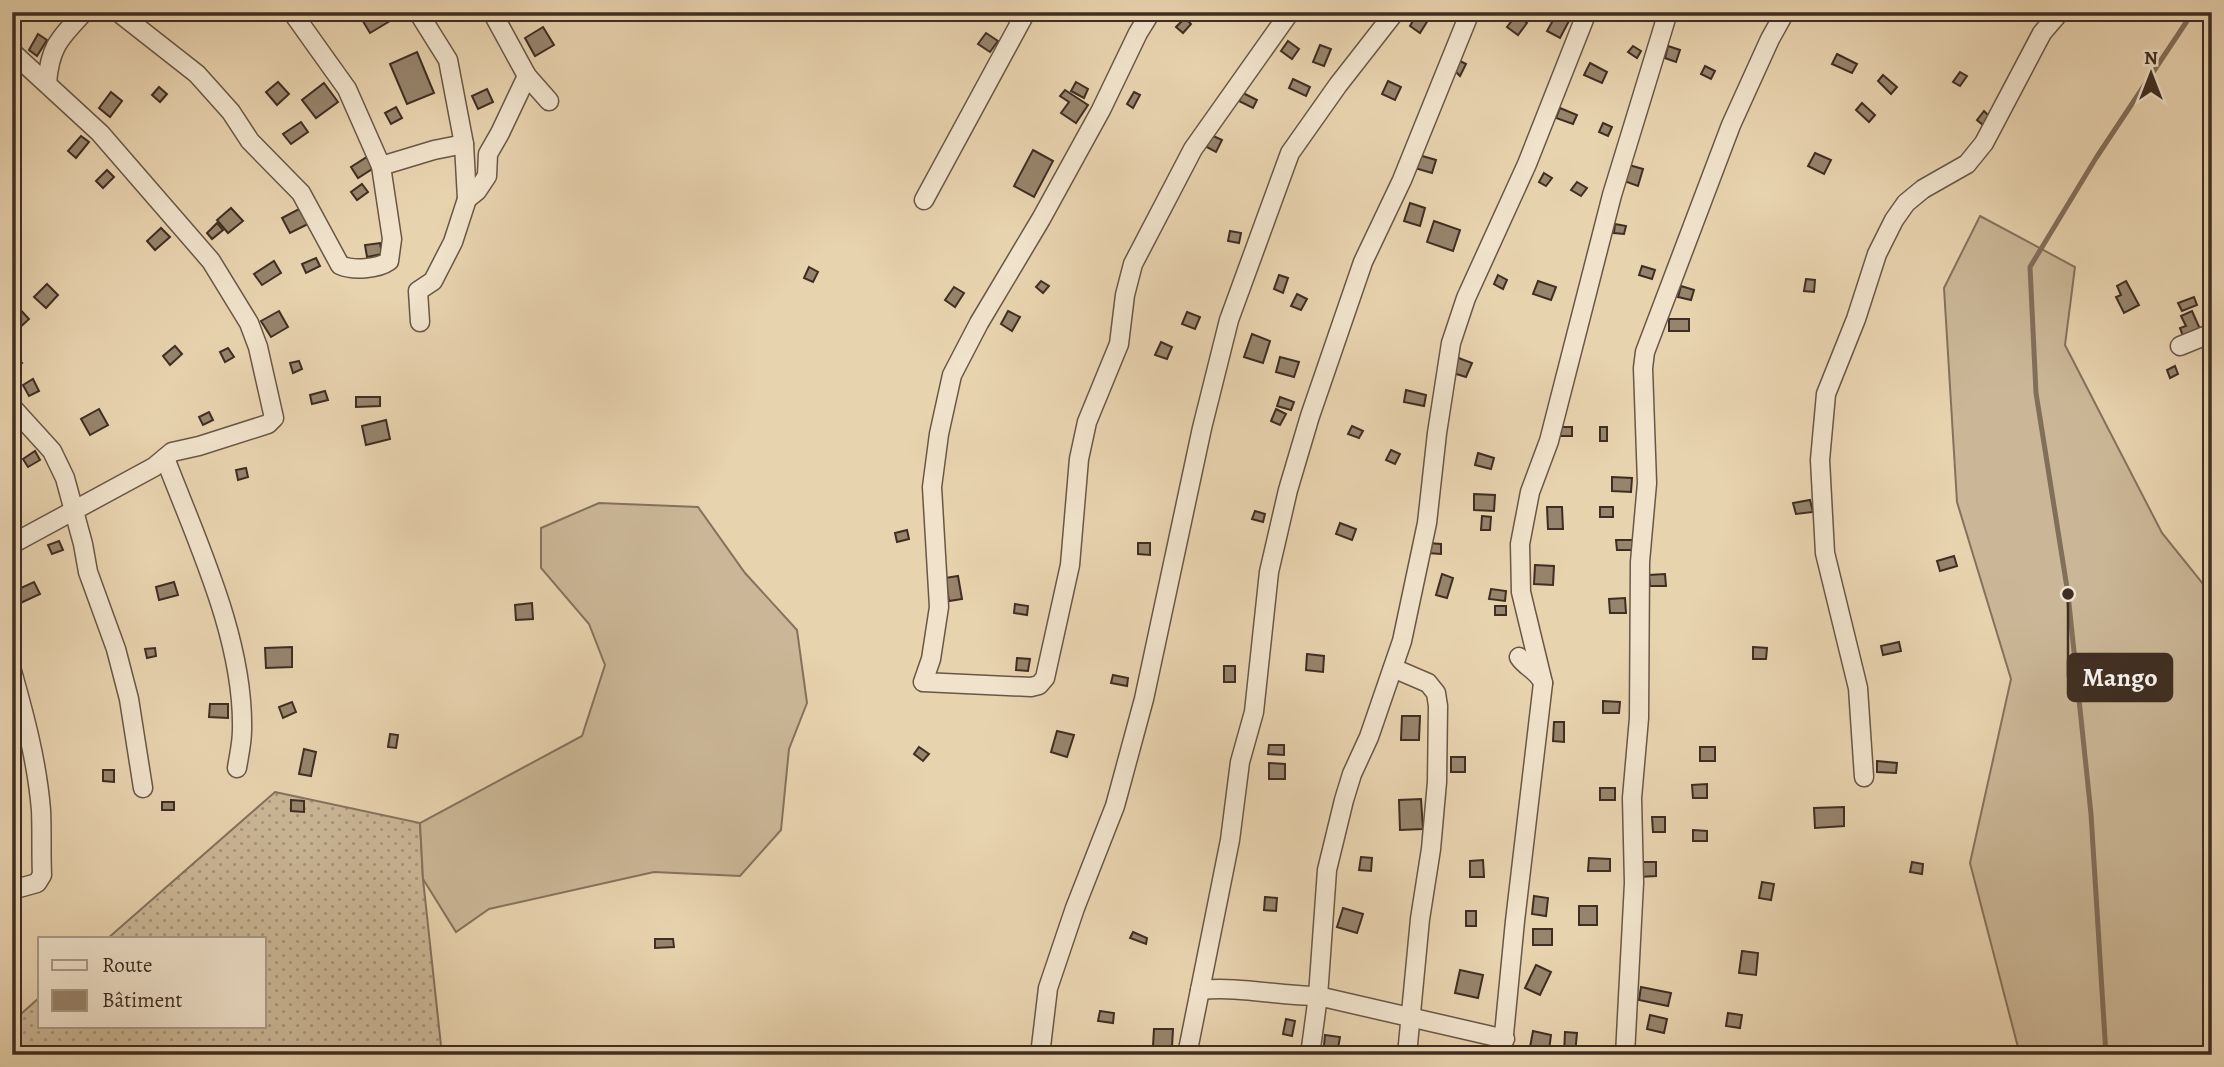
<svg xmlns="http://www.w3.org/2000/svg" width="2224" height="1067" font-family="Alegreya,serif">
<defs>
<pattern id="grass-dots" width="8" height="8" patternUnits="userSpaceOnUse" patternTransform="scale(1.75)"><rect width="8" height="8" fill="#cbb797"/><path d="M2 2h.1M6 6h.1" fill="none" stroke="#a6957b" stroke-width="1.8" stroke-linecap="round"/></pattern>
</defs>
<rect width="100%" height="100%" fill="#e8d3af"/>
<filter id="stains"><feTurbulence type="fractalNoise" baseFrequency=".00286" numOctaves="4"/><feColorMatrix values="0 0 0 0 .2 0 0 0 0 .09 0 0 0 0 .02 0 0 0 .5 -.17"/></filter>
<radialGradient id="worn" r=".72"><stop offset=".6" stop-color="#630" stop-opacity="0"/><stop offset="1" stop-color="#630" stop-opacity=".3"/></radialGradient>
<!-- grass -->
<polygon fill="url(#grass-dots)" stroke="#85725d" stroke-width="2" points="275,792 420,823 423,879 442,1055 12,1055 12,1022 40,997 40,1027 264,1027 264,939 107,939"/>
<!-- garden -->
<g fill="#cbb797" stroke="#85725d" stroke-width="2">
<polygon points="1980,216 2075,267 2065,345 2162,533 2212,595 2212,1055 2020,1055 1970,863 2011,679 1957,502 1944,288"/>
<polygon points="599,503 698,507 745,573 797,630 807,703 789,749 781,830 740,876 654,872 489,909 456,932 423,879 420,823 582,736 605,665 589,624 541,568 541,528"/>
</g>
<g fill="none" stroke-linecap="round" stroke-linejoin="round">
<!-- stream -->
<polyline stroke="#826f5a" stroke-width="5" points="2106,1055 2091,814 2068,594 2036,393 2030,267 2096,158 2193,12"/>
</g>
<!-- building -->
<g fill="#97846c" stroke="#3f2e23" stroke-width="2">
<polygon points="360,12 405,12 370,33 358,13"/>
<polygon points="1418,12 1430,17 1420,33 1410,26"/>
<polygon points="1517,14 1527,23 1518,35 1507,27"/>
<polygon points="1556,15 1569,21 1560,38 1547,31"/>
<polygon points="1185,18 1191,24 1183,33 1176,27"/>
<polygon points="543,27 554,45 535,56 525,38"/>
<polygon points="986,33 998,41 990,52 978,44"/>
<polygon points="38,34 47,40 37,56 29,50"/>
<polygon points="1288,41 1299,49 1292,59 1281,51"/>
<polygon points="1320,45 1331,49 1324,66 1313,62"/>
<polygon points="1633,46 1641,51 1637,58 1628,52"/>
<polygon points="1668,46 1680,50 1676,62 1665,58"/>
<polygon points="417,52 434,93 407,104 390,64"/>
<polygon points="1837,54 1857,64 1852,73 1832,64"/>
<polygon points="1458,60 1466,64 1460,76 1454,70"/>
<polygon points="1590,63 1607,72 1602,83 1584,75"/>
<polygon points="1705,66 1715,71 1711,79 1701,74"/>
<polygon points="1960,72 1967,76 1960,86 1953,82"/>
<polygon points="1883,75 1897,87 1891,94 1878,81"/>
<polygon points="1293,79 1310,87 1306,96 1289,88"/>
<polygon points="1388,81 1401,87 1395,100 1382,94"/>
<polygon points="278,82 289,94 277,105 266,92"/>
<polygon points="1076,82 1088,89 1084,98 1071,91"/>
<polygon points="324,83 338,102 316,118 302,100"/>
<polygon points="159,87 167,94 160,102 152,95"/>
<polygon points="487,89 493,102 478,109 472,96"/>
<polygon points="1065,90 1088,105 1076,123 1061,113 1069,102 1060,96"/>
<polygon points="111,92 122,101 110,117 99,108"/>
<polygon points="1134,92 1140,95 1133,108 1127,104"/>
<polygon points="1243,93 1257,100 1253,108 1239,101"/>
<polygon points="1862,103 1875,115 1869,122 1856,110"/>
<polygon points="396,107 402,118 391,124 385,113"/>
<polygon points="1560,108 1577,115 1573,124 1556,118"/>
<polygon points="1984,111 1990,117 1983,125 1977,120"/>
<polygon points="301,122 308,132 291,144 283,134"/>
<polygon points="1603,123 1612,127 1608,136 1599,132"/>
<polygon points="1209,134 1222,140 1216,152 1203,145"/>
<polygon points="81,136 89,142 76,158 68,151"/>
<polygon points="1033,150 1053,161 1034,197 1014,186"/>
<polygon points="1815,153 1831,160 1824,174 1808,166"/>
<polygon points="370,155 377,166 358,178 351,167"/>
<polygon points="1419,155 1436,160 1432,173 1415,168"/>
<polygon points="1629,165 1643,169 1638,186 1624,181"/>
<polygon points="107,170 114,177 103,188 96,181"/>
<polygon points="1544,173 1552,178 1546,186 1539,182"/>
<polygon points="1577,182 1587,188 1581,196 1571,190"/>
<polygon points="362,184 368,192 357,200 351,192"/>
<polygon points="1410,203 1425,208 1420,226 1404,221"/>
<polygon points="231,208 243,221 228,233 217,220"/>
<polygon points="299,209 308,224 290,233 282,218"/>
<polygon points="1434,221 1460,230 1453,251 1427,242"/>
<polygon points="217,223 223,230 212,239 207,233"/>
<polygon points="1615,224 1626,226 1624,234 1614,233"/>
<polygon points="161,228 170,237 155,250 147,241"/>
<polygon points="1230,231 1241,233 1239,243 1228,241"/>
<polygon points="380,243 382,254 367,257 365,245"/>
<polygon points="316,258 320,266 306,273 302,264"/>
<polygon points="274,261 281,273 262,285 254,274"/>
<polygon points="1642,266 1655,270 1652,279 1639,275"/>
<polygon points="809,267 818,272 813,282 804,278"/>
<polygon points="1279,275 1288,278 1283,293 1274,289"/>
<polygon points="1498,275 1507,280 1503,289 1494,284"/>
<polygon points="1806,279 1815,280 1814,292 1804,291"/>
<polygon points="1041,281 1049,286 1043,293 1036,287"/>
<polygon points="1538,281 1556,287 1551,300 1533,294"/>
<polygon points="2126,281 2139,305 2124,313 2116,297 2121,295 2117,286"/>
<polygon points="47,284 58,295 46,308 34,297"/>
<polygon points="1681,286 1694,290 1691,300 1678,297"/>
<polygon points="954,287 964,293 955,307 945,300"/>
<polygon points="1297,294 1307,299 1301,310 1291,306"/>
<polygon points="2194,297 2197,305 2182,311 2178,303"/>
<polygon points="14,303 29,319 12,335 12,305"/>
<polygon points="279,311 288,327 271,337 261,321"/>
<polygon points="1008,311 1020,317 1012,331 1001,324"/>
<polygon points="2192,311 2200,329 2183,336 2180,328 2186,326 2181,316"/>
<polygon points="1187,312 1200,317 1195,329 1182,324"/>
<rect x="1669" y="319" width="20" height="12"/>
<polygon points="1252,334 1270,341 1263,363 1244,357"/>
<polygon points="1161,342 1172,347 1167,359 1155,355"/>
<polygon points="175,346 182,354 170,365 163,356"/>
<polygon points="228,348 234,357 225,362 220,352"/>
<polygon points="13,353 22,363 12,372 12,354"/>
<polygon points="1280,357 1299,362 1294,377 1276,372"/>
<polygon points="1456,357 1472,363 1466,377 1450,372"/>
<polygon points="299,361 302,369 293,373 290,363"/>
<polygon points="2175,366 2178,374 2170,378 2167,370"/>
<polygon points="33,379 39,391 29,396 23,385"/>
<polygon points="1406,390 1426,395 1424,406 1404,402"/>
<polygon points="325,391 328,400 312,404 310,395"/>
<polygon points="356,397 380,397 380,406 356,407"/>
<polygon points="1280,397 1294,402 1291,410 1277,406"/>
<polygon points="99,409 108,425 90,435 81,419"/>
<polygon points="1276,409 1286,414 1280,425 1271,421"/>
<polygon points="209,412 213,420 203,425 199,417"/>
<polygon points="386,420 390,439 366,445 362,426"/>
<polygon points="1352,426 1363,431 1359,438 1348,434"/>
<rect x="1560" y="427" width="12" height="9"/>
<rect x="1600" y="427" width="7" height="14"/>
<polygon points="1391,450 1400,454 1395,464 1386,460"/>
<polygon points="35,451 40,460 28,467 23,459"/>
<polygon points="1478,453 1494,458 1491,469 1475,465"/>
<polygon points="246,468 248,477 238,480 236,470"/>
<polygon points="1612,477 1632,478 1631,492 1612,491"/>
<polygon points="1474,494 1495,495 1494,511 1474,510"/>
<polygon points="1810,500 1813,512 1796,514 1793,503"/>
<polygon points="1547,507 1562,507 1563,529 1548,529"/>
<rect x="1600" y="507" width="13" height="10"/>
<polygon points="1255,511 1265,514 1263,522 1252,519"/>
<polygon points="1482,516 1491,517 1490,530 1481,530"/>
<polygon points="1340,523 1356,529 1352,540 1336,534"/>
<polygon points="907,530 909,539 897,542 895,533"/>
<polygon points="1616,540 1637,540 1638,550 1617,550"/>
<polygon points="59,541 63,550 52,554 48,545"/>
<polygon points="1138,543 1150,543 1150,555 1138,554"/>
<polygon points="1428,543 1441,544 1441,554 1427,553"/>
<polygon points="1954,556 1957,566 1940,571 1937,561"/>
<polygon points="1535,565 1554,566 1553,585 1534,584"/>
<polygon points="1442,574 1453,578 1447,598 1436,595"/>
<polygon points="1665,574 1666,586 1650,586 1649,575"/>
<polygon points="958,576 962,599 949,601 945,578"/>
<polygon points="34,582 40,594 16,605 12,592"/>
<polygon points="174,582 178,595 159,600 156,587"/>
<polygon points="1491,589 1506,591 1505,601 1489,599"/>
<polygon points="1625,598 1626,613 1610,613 1609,599"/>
<polygon points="532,603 533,619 516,620 515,605"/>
<polygon points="1015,604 1028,606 1027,615 1014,613"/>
<rect x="1495" y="606" width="11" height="9"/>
<polygon points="1899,642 1901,651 1883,655 1881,646"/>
<polygon points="292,647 292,667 266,668 265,648"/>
<polygon points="1753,647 1767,648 1766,659 1753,659"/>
<polygon points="155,648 156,656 147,658 145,649"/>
<polygon points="1307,654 1324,656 1323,672 1306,670"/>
<polygon points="1017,658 1030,659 1028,671 1016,670"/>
<rect x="1224" y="666" width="11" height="16"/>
<polygon points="1113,675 1128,678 1127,686 1111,683"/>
<polygon points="1603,701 1620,702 1619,713 1603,713"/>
<polygon points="292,702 296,712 283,718 279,707"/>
<polygon points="210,704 228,704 228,718 209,717"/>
<polygon points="1402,716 1420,716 1419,740 1401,740"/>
<polygon points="1554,722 1564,722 1564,742 1553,741"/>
<polygon points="1057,731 1074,735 1067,757 1051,752"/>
<polygon points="390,734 398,735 396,748 388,747"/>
<polygon points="1269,745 1284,745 1284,755 1268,754"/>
<polygon points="919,747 929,754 923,761 914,754"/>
<rect x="1700" y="747" width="15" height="14"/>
<polygon points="304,749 316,752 311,776 299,774"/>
<rect x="1451" y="757" width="14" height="15"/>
<polygon points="1877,761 1897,763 1896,773 1877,772"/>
<polygon points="1269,763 1285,764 1285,779 1269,779"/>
<polygon points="103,770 114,770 114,782 103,781"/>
<polygon points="1707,784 1707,798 1693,798 1692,785"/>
<rect x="1600" y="788" width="15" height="12"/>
<polygon points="1421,799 1423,829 1400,830 1399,800"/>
<polygon points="291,800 304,801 304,812 291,811"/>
<rect x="162" y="802" width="12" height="8"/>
<polygon points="1844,807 1844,826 1815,828 1814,808"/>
<polygon points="1652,817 1665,817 1665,832 1653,832"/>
<polygon points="1693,830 1707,831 1707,841 1693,841"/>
<polygon points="1361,857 1372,858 1371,871 1359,870"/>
<polygon points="1589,858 1610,859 1610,871 1588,871"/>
<polygon points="1483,860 1484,877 1470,877 1470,861"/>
<polygon points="1638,862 1656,862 1656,876 1639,877"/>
<polygon points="1912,862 1923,864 1922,874 1910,872"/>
<polygon points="1762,882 1774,884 1771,900 1759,898"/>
<polygon points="1534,896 1548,898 1546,916 1532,914"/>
<polygon points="1265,897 1277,898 1276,911 1264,910"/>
<rect x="1579" y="906" width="18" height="19"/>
<polygon points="1343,908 1363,914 1357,933 1337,927"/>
<rect x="1466" y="911" width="10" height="15"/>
<rect x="1533" y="929" width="19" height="16"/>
<polygon points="1133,932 1147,938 1146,944 1130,938"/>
<polygon points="655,939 673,939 674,947 655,948"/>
<polygon points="1742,951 1758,953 1756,975 1739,973"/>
<polygon points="1536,965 1551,972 1540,995 1525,988"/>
<polygon points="1460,970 1483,975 1478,998 1455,993"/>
<polygon points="1641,987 1671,993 1668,1006 1639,1000"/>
<polygon points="1100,1011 1114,1013 1113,1023 1098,1021"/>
<polygon points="1728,1013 1742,1015 1740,1028 1726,1026"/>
<polygon points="1650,1015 1667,1019 1664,1033 1647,1029"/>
<polygon points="1286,1019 1295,1021 1292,1036 1283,1034"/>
<polygon points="1154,1029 1173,1029 1172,1047 1153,1046"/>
<polygon points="1533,1031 1551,1035 1549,1050 1530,1047"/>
<polygon points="1565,1032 1577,1033 1575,1054 1564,1054"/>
<polygon points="1325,1035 1340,1037 1338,1048 1324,1046"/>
</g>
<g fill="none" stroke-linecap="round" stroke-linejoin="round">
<defs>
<g id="street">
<path d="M118,12L197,74L231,112L250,141L301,193L340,265C353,271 378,269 389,261L392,239L381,166L347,89L292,12"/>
<polyline points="418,12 448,60 464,144 467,199 453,242 433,281 418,291 420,322"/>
<polyline points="492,12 527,76 549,101"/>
<polyline points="1151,12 1138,33 1101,110 1041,219 979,323 952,375 939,434 932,487 939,607 931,659 923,682 1031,687 1039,685 1045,678 1070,565 1079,459 1087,422 1119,344 1125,295 1133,264 1193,149 1290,12"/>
<polyline points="12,52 100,133 211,261 249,323 258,347 274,418 268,424 199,446 172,452 154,467 12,544"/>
<path d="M47,83C50,46 60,38 84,12"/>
<polyline points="381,166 434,150 464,144"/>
<polyline points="467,199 477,191 487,176 488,154 500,133 527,76"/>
<polyline points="924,200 1026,12"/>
<polyline points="2180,346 2212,333"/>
<polyline points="12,407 52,451 65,478 83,544 88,572 116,649 129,699 143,788"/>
<path d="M165,458C197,542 244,639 242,730C242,743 239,755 237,768"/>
<polyline points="1393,668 1428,683 1436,693 1438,706 1437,782 1431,849 1420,919 1407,1055"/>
<path d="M12,671C25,717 37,762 41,810C42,832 41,854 42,875L37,883L12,890"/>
<polyline points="1543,683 1521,592 1520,544 1530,492 1549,441 1612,195 1668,12"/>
<polyline points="1864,777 1858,688 1825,553 1820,460 1826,394 1856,319 1877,254 1894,220 1906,203 1923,189 1967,164 1984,143 2042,33 2060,12"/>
<path d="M1200,990C1240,986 1278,996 1318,996L1505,1039"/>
<polyline points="1040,1055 1048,988 1075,908 1115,806 1144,699 1202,428 1229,320 1290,153 1338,85 1395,12"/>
<polyline points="1187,1055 1230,840 1240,762 1254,712 1269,572 1288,490 1310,416 1363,262 1402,180 1470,12"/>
<polyline points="1310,1055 1318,996 1327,870 1344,800 1352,774 1369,737 1402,641 1427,523 1437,433 1451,343 1466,298 1527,164 1587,12"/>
<path d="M1502,1055L1515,921L1543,683C1538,670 1526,668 1519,657"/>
<polyline points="1625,1055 1634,883 1632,798 1639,718 1640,562 1647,483 1643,368 1645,352 1731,125 1770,39 1785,12"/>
</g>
</defs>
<!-- street casing -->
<use href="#street" stroke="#695746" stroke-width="21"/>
<!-- street -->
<use href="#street" stroke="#f0e2cb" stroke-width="18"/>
</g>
<!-- callouts -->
<path fill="none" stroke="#3f2e23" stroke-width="2.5" d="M2068 594L2068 677"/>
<circle fill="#3f2e23" stroke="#f0e2cb" stroke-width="2.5" cx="2068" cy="594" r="7"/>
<rect fill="#3f2e23" stroke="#3f2e23" stroke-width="2.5" x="2068" y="654" width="104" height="47" rx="7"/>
<g font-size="26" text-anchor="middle" font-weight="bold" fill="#fff">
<text x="2120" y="686">Mango</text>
</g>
<!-- margin -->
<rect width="2224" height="1067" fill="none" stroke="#e8d3af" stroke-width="42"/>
<rect x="14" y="14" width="2196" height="1039" fill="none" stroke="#3f2e23" stroke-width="3.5"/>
<rect x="21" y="21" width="2182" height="1025" fill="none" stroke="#3f2e23" stroke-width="2"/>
<!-- legend -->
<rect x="38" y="937" width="228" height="91" fill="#f0e2cb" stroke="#a99a88" stroke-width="2"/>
<rect x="52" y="960" width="35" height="10" fill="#f0e2cb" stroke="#a99a88" stroke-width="2"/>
<text x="102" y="972" font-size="21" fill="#3f2e23">Route</text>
<rect x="52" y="990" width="35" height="21" fill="#97846c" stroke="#a99a88" stroke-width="2"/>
<text x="102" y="1007" font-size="21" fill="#3f2e23">Bâtiment</text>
<!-- north arrow -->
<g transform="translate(2151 74)" stroke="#f0e2cb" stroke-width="5" paint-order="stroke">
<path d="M0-5L12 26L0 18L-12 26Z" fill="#3f2e23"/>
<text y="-10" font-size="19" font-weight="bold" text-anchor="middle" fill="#3f2e23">N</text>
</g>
<rect width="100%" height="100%" filter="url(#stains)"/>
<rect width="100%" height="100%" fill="url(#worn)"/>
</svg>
